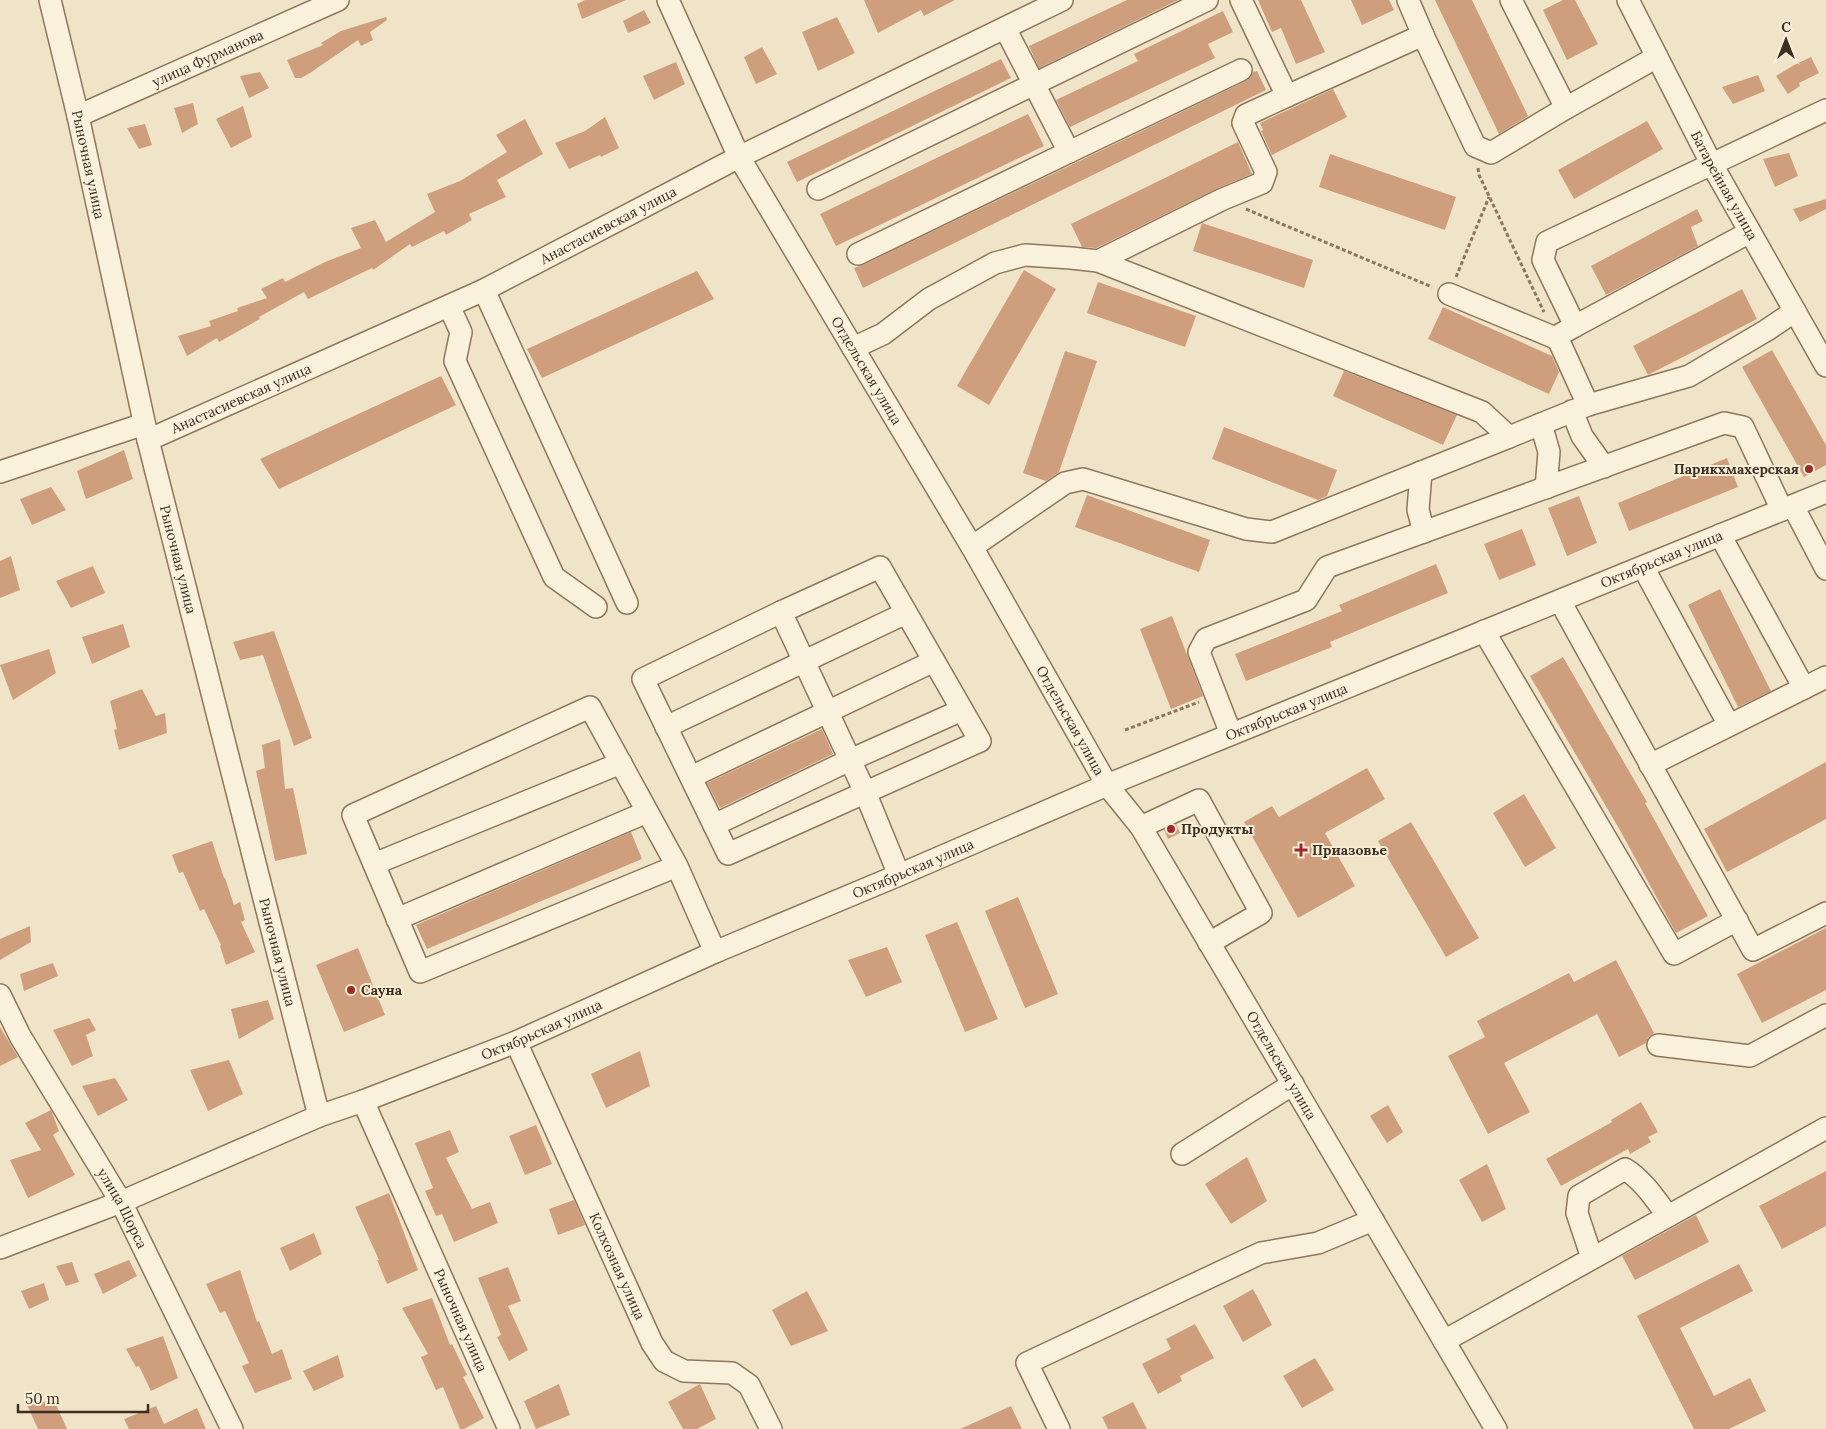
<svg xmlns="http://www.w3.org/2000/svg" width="1826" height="1429" font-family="Lora,serif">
<rect width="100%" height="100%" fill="#f0e4c8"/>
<!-- building -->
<g fill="#cf9f7d">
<polygon points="585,0 626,0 582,19 577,4"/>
<polygon points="864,0 955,0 924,16 921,10 878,33"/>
<polygon points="1127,0 1178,0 1039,68 1029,46"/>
<polygon points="1258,0 1301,0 1325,52 1296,64 1281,28 1272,32"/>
<polygon points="1351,0 1389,0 1394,10 1362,25"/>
<polygon points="1435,0 1472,0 1528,116 1499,134"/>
<polygon points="1563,0 1575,0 1598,44 1567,60 1543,10"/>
<polygon points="644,10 651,23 628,33 623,21"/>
<polygon points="1223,11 1233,32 1208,44 1215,58 1070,127 1056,100 1138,61 1134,54"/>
<polygon points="386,17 387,20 370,32 373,40 361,46 358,40 310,73 301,78 295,78 287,60 323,45 321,43 341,31"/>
<polygon points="837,17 855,53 818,71 802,32"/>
<polygon points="762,47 777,74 756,84 744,57"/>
<polygon points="1811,57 1819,73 1799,83 1800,86 1788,94 1776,76 1796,64"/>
<polygon points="1001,59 1011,78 797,182 787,162"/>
<polygon points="676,62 685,84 654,100 643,76"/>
<polygon points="1257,71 1266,90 863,288 854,268 863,265 1246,81 1251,77 1253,72"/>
<polygon points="260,72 269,88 249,98 240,76"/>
<polygon points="1758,75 1765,91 1733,104 1722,87"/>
<polygon points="1333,89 1347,117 1272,155 1261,131 1263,130 1260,123"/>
<polygon points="193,103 198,124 182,133 174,108"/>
<polygon points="243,106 252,137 231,148 216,119"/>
<polygon points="1028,114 1044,146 836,246 820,214"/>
<polygon points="605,117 619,148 601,157 600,155 569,169 555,143 585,131"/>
<polygon points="525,119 543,154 497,180 506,197 469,214 472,220 446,235 444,231 412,247 410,244 373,270 372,268 308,299 304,292 259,317 260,319 219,342 217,338 187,356 178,336 211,326 209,321 238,311 237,308 267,298 261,289 283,278 285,282 325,262 361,248 351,228 375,220 386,242 435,212 427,194 460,181 507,152 496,135"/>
<polygon points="1647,121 1663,149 1574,199 1558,170"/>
<polygon points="145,124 152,145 139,149 127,128"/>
<polygon points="1238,142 1252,174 1218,188 1096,248 1082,247 1071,224"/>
<polygon points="1789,153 1798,176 1775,187 1763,159"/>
<polygon points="1330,154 1456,197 1445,230 1319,187"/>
<polygon points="1826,199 1826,209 1800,222 1793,209"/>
<polygon points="1697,209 1703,221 1691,227 1698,246 1606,295 1591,266"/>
<polygon points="1202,223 1313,260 1304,288 1193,251"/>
<polygon points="1024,270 1056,289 989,405 957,386"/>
<polygon points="697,271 714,299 542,378 527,349"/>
<polygon points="1098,282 1196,316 1185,347 1087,313"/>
<polygon points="1742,289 1757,319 1648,375 1633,346"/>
<polygon points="1443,307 1552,356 1559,372 1549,394 1428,339"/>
<polygon points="1772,350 1826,445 1826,465 1804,477 1742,367"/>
<polygon points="1065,351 1097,361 1059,472 1046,481 1023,473"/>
<polygon points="1344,371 1457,415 1443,445 1333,396"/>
<polygon points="441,376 456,405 279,489 260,459"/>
<polygon points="1224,427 1337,470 1327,496 1318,500 1212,459"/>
<polygon points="124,450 133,479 86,499 77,471"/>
<polygon points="1727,458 1738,487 1629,531 1618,503"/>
<polygon points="51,487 66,510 32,525 20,499"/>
<polygon points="1087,495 1210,540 1199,572 1075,527"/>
<polygon points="1579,496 1597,543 1567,556 1548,508"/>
<polygon points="1522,529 1536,565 1499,580 1484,544"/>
<polygon points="11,556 20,590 0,598 0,561"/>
<polygon points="1436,564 1448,593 1330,642 1332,647 1246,681 1235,654 1342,611 1339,605"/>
<polygon points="93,566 105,593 71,608 56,581"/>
<polygon points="1720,589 1771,691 1738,707 1688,605"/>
<polygon points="1172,616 1203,696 1171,709 1140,629"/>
<polygon points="123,624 130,647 92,664 82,637"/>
<polygon points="274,631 312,738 294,746 263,655 240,660 233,642"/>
<polygon points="49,649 56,673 13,700 0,665"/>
<polygon points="1563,657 1647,802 1645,803 1708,916 1676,933 1621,832 1530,676"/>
<polygon points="142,689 156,716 165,713 167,733 119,750 114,730 117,729 110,701"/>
<polygon points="822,729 833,754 720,808 707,783"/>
<polygon points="280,739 285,789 293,788 307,854 275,861 256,771 265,768 262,745"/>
<polygon points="1826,762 1826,819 1727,872 1704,829"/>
<polygon points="1367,768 1385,799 1325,833 1355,886 1298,918 1244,822 1272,806 1279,817"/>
<polygon points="1524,794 1556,848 1525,867 1493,813"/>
<polygon points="1411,822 1479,938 1446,957 1378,841"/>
<polygon points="1176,824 1180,833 1168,839 1164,830"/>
<polygon points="631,832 642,859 427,949 416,925"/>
<polygon points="212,841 224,878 225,878 234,905 240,902 245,920 241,922 255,952 226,965 220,946 221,945 204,909 200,911 183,872 179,873 172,855"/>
<polygon points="1018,897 1058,994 1025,1008 985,911"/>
<polygon points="957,922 998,1019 965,1032 925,935"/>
<polygon points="30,926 31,942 0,960 0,939"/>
<polygon points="1826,928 1826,990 1762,1023 1737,974"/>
<polygon points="887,947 902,982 866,997 848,960"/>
<polygon points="358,948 385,1015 344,1032 316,965"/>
<polygon points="1616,960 1654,1033 1648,1037 1646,1043 1619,1057 1597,1014 1504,1063 1530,1112 1488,1134 1448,1056 1485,1037 1477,1021 1569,973 1574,982"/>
<polygon points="53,963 58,976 24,991 20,974"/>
<polygon points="268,1000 274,1019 239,1039 231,1009"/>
<polygon points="89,1018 96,1030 86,1035 93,1056 72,1066 53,1030"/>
<polygon points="0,1027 18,1057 0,1066"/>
<polygon points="640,1051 650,1086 606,1108 591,1074"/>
<polygon points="229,1060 243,1094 208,1111 190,1070"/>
<polygon points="115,1078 128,1100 98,1116 82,1086"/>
<polygon points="1641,1102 1658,1132 1648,1137 1651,1142 1630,1154 1628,1149 1561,1186 1546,1159 1612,1122 1611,1120"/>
<polygon points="1388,1105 1403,1132 1387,1143 1370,1116"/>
<polygon points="51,1110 59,1131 53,1135 75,1175 28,1198 10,1160 41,1150 25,1123"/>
<polygon points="536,1125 552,1164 525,1175 509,1136"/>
<polygon points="450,1130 459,1152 446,1158 472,1209 490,1202 498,1223 454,1242 442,1214 436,1216 425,1191 433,1188 415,1143"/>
<polygon points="1247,1157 1267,1201 1231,1224 1205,1184"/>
<polygon points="1487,1164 1506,1209 1482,1222 1459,1180"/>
<polygon points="1826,1171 1826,1226 1782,1249 1759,1206"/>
<polygon points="389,1193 418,1270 387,1284 377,1260 379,1260 355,1207"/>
<polygon points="574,1200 585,1225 558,1235 549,1209"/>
<polygon points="1696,1215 1709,1242 1635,1280 1622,1256"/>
<polygon points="314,1233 322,1254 290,1271 280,1248"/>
<polygon points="129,1260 137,1276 103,1294 94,1274"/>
<polygon points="72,1262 79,1282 66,1286 56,1266"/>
<polygon points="1739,1264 1753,1291 1680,1328 1714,1396 1750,1378 1766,1411 1729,1429 1694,1429 1637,1316"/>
<polygon points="508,1267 521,1301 508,1306 528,1350 509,1361 497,1337 501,1335 478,1278"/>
<polygon points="240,1270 257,1322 259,1321 272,1354 282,1349 292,1379 255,1393 242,1366 249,1363 225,1311 220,1313 206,1284"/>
<polygon points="44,1283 49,1300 29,1309 21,1291"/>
<polygon points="1253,1289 1272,1325 1243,1342 1223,1306"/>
<polygon points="807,1291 828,1331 791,1346 772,1310"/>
<polygon points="432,1298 450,1345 452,1344 467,1375 463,1377 484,1418 464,1429 460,1429 443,1387 436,1390 421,1357 428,1354 402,1308"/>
<polygon points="1195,1324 1214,1358 1180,1376 1182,1381 1158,1394 1142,1364 1171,1349 1166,1339"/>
<polygon points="163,1336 178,1378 151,1391 139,1366 136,1367 126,1349"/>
<polygon points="338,1355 344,1377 314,1391 303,1371"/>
<polygon points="1315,1358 1334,1390 1302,1408 1283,1376"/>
<polygon points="559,1384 570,1415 536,1429 524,1401"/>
<polygon points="700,1384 716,1419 697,1429 683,1429 668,1402"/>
<polygon points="54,1400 67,1429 38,1429 27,1405"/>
<polygon points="1133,1402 1147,1429 1108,1429 1102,1417"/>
<polygon points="156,1406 164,1424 197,1408 206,1429 129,1429 124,1419"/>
<polygon points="1011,1406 1022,1429 960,1429"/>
</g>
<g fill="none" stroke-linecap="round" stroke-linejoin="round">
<defs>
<g id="minor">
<path id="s1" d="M50,0L78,116L148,440L319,1116"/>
<path id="s2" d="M668,0L739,157L972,547L1107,785L1141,827L1496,1429"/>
<polyline points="1241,0 1287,96 1423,35 1475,146 1491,153 1566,108 1657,57"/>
<polyline points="1408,0 1423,35"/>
<polyline points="1511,0 1566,108"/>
<path id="s3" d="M1628,0L1711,163L1826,366"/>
<polyline points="1005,28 1069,152 1241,70"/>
<path id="s4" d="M78,116L338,0"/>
<polyline points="818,189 1207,0"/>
<polyline points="858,254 1069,152"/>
<polyline points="1098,261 1482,412 1509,437 1588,405"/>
<polyline points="484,290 627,603"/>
<polyline points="1449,294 1558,339"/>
<polyline points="449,306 461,332 455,361 554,577 596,607"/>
<polyline points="1795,311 1767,330 1689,376 1588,405 1558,339 1561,334 1575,326 1543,260 1547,242 1826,110"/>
<polyline points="1575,326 1750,232"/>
<polyline points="853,348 883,334 929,299 995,263 1025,255 1071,258 1098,261 1223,199 1262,183 1266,172 1243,123 1246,115 1287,96"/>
<polyline points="1572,411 1582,436 1604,467"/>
<polyline points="1541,424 1549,452 1546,488"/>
<path id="s5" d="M148,440L484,290L739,157L1062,0"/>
<polyline points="0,472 144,424"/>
<polyline points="1421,472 1418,510 1424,532"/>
<polyline points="1793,506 1826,569"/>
<polyline points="1720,535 1804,688"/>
<polyline points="972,547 1065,483 1083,479 1246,529 1272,532 1509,437"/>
<polygon points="880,567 980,741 728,854 643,679 781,612"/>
<polyline points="1643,567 1729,725"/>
<polyline points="1560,601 1753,950 1826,913"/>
<polyline points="781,612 865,792 899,875"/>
<polyline points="1484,631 1674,954 1737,920"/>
<polyline points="666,727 906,613"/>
<polyline points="1231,734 1199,652 1206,639 1306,600 1327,567 1724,423 1743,427 1782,510"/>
<polyline points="1650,765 1826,677"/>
<polyline points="691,777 934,661"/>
<polyline points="714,825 850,760 962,710"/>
<polyline points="1141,827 1199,800 1261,913 1209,943"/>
<polyline points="374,864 621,763"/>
<polyline points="677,866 420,972 353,815 590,707 677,866 715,952"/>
<polyline points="397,919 647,812"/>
<path id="s6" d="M0,995L20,1036L121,1202L232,1429"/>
<path id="s7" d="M516,1042L652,1343L664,1361L684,1371L732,1373L749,1385L771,1429"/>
<polyline points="1658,1045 1750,1056 1826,1015"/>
<path id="s8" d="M363,1101L509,1429"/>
<polyline points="1182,1154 1293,1084"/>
<path id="s9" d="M0,1248L121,1202L319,1116L363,1101L516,1042L715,952L899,875L1107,785L1826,492"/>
<path d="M1592,1258L1577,1213L1579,1196L1625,1169C1643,1180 1655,1199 1668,1216"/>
<polyline points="1444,1341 1826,1128"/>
<polyline points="1059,1429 1027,1363 1261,1253 1318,1243 1373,1220"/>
</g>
</defs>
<!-- minor casing -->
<use href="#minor" stroke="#8d765c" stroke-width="24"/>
<!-- path -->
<g stroke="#8d765c" stroke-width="3" stroke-dasharray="4 2.5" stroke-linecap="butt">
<polyline points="1478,168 1479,175 1544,312"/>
<polyline points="1246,209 1432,287"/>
<polyline points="1456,277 1489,197"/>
<polyline points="1125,730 1199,702"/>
</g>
<!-- minor -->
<use href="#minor" stroke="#faf1dc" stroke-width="21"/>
</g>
<!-- markers -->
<g fill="#9e2a2b" stroke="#f7eed8" stroke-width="2">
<circle cx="1809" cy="469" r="5"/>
<circle cx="1171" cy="829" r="5"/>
<path d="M1298.5 842.5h5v5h5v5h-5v5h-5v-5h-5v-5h5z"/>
<circle cx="351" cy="990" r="5"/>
</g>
<g text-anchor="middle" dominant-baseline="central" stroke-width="4" stroke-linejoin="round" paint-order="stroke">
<!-- street labels -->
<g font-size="14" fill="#3d2e20" stroke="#f7eed8">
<text stroke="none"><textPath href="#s4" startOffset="142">улица Фурманова</textPath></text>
<text stroke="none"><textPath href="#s1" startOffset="169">Рыночная улица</textPath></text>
<text stroke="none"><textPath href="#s3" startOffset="209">Батарейная улица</textPath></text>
<text stroke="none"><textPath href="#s5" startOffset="508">Анастасиевская улица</textPath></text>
<text stroke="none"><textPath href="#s2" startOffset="421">Отдельская улица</textPath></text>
<text stroke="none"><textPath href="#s5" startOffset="102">Анастасиевская улица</textPath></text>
<text stroke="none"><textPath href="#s9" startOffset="1799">Октябрьская улица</textPath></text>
<text stroke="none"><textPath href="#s1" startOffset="574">Рыночная улица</textPath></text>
<text stroke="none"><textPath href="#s9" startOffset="1394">Октябрьская улица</textPath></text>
<text stroke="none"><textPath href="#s2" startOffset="826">Отдельская улица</textPath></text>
<text stroke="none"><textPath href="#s9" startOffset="989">Октябрьская улица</textPath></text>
<text stroke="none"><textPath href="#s1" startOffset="979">Рыночная улица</textPath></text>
<text stroke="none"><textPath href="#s9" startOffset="584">Октябрьская улица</textPath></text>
<text stroke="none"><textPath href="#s2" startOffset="1231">Отдельская улица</textPath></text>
<text stroke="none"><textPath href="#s6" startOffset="246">улица Щорса</textPath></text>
<text stroke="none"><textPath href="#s7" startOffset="246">Колхозная улица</textPath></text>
<text stroke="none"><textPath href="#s8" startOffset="240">Рыночная улица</textPath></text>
</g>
<!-- poi labels -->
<g font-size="14" font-weight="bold" fill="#3d2e20" stroke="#f7eed8" text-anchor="start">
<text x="1799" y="469" text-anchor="end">Парикхмахерская</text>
<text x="1181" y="829">Продукты</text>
<text x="1312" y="850">Приазовье</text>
<text x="361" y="990">Сауна</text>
</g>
</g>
<!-- north arrow -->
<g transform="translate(1786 40)" stroke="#f7eed8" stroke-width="4" paint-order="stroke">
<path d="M0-4L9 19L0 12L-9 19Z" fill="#3d2e20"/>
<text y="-8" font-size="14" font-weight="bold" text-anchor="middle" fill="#3d2e20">С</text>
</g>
<!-- scale -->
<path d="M18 1404v8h130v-8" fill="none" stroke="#3d2e20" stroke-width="2.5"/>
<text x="25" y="1404" font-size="15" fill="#3d2e20" stroke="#f7eed8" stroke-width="4" paint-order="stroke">50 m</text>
</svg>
